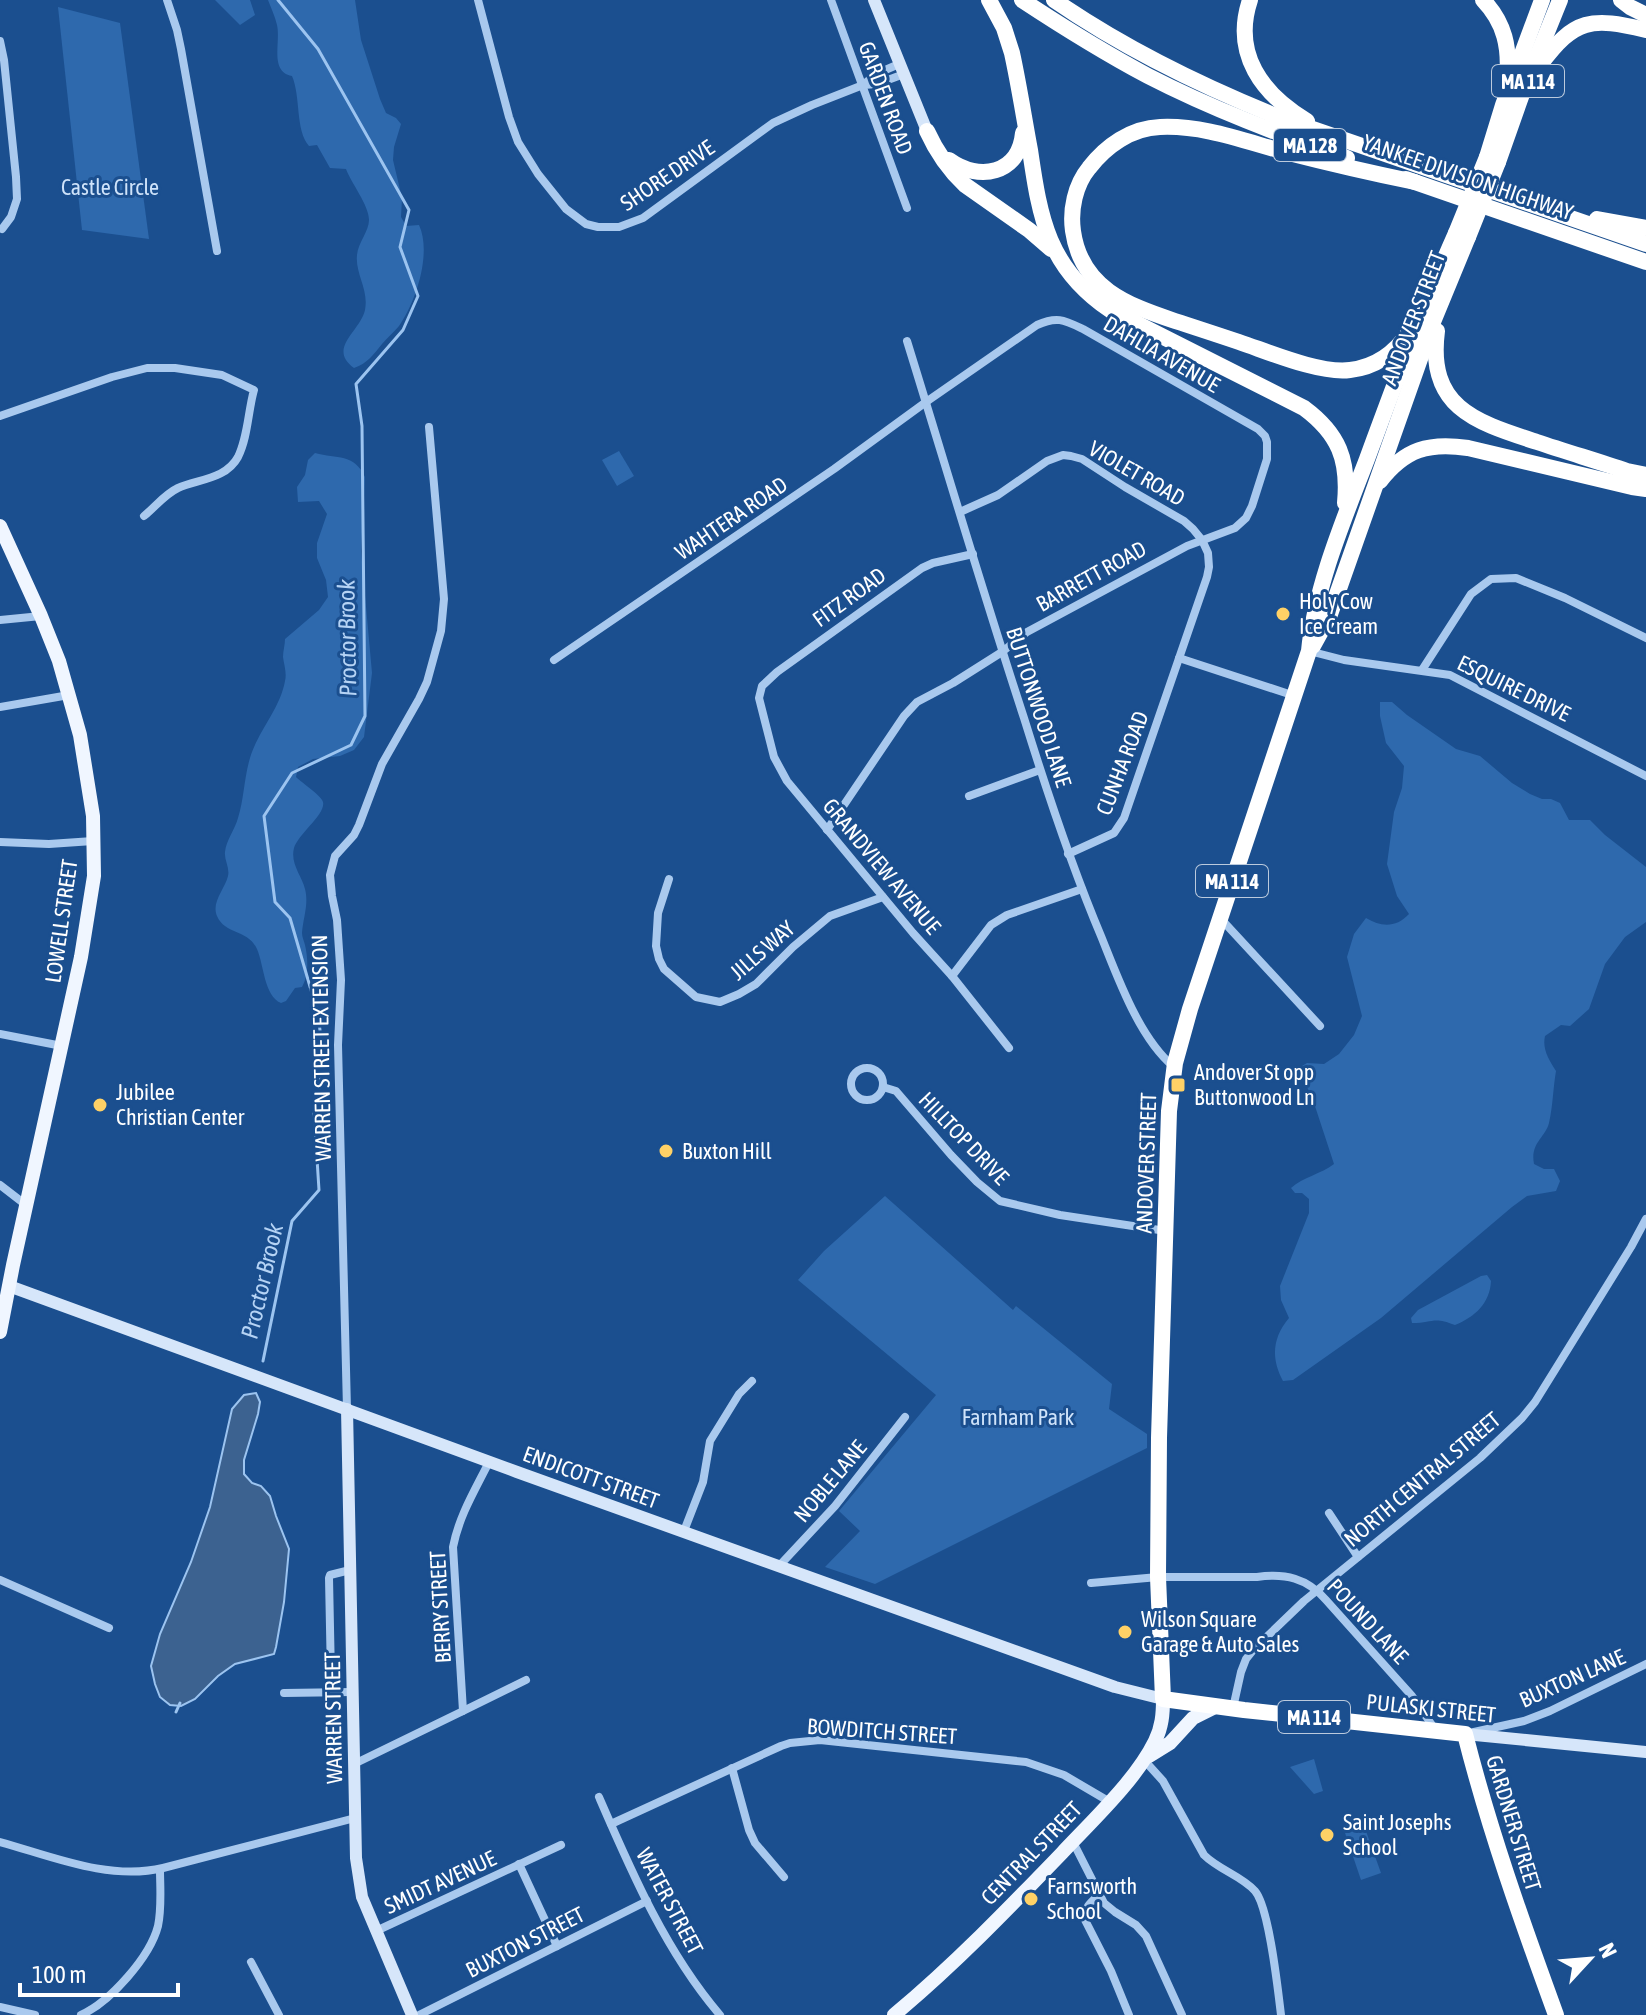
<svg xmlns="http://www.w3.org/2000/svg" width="1646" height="2015" font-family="'Asap Condensed',sans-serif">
<rect width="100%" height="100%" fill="#1b4f8f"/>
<!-- green -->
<g fill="#2e69ad">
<polygon points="215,0 250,0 255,15 240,25"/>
<path d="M268,0H355L361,40L380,99L386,113L396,118L401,124L394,147L393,160L402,198L401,217L406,226L419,225C432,253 416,302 399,326C394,332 387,338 382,344C373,355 368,363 354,368C327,348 360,332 365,310C369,289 355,274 357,255C358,243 369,231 369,220C369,205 351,183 346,169L330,168L317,145L309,146C295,130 301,97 292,76C269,72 281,42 277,25C275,16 271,8 268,0Z"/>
<polygon points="58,7 120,23 149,239 82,230"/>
<polygon points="619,451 634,476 617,486 602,460"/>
<path d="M315,453C337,459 354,453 365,477L361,551L372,673L364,737L354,750L340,756L313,759L298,767L296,777C302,783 322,796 323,802C326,814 298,834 294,848C290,864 302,876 305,889C309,904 303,918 302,933C302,937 304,941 305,945C308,958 309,975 302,987L295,988L286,1001L281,1003C264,996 264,965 257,949C248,929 225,935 217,916C211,902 225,889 228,876C230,868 224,860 225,852C226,841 235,829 238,818C244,799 244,778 250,758C258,731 280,709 285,681C287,673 284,665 283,657C283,651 285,645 285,639L319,610L328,597L326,580L317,558V543L327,514L319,501L298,502L297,487L305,475L308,460Z"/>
<path d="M1380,702H1392L1407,715L1456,749L1480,756L1512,783L1530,794L1542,799H1551L1560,803L1569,820H1590L1605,835L1646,867V922L1625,937L1605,964L1589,1009L1570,1026L1561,1025L1545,1036C1542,1049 1549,1060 1556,1071C1553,1088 1553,1106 1549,1123C1545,1138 1530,1143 1534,1164L1544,1169H1554L1560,1181L1556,1191L1527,1196L1512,1207L1381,1318L1293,1380L1283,1381C1271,1359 1272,1338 1289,1318L1281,1300L1280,1286L1309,1213V1199L1302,1193H1295L1291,1188C1303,1177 1321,1174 1334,1164L1312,1097L1305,1083L1302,1066L1307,1063L1324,1064L1339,1054L1354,1035L1362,1016L1347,957L1354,934L1366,918C1381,927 1396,928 1409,914L1397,896L1387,864L1394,812L1402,788L1404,766L1386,743L1380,716Z"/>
<polygon points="885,1196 1013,1310 1016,1306 1112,1384 1109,1409 1147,1434 1147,1448 875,1584 825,1567 860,1531 839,1511 936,1395 798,1280 824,1251"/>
<path d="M1487,1275L1491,1281C1490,1303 1475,1317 1455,1325C1433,1316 1433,1323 1412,1323L1411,1318L1418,1310L1481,1276Z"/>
<polygon points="1314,1759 1323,1791 1314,1794 1290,1767"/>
<polygon points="1362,1820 1381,1873 1361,1880 1343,1827"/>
</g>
<!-- water -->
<polygon fill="#3c6290" stroke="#9cc4f0" stroke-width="2" points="256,1393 260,1402 258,1414 244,1460 244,1474 252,1483 261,1486 270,1496 276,1516 289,1549 284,1602 276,1647 274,1654 235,1664 218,1676 195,1699 181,1706 170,1705 160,1697 155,1684 151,1666 160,1634 191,1562 210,1507 232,1409 244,1395"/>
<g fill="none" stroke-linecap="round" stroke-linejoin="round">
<!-- stream -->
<g stroke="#9cc4f0" stroke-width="3">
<polyline points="263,1361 292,1221 319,1190 314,1112 324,1063 318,1014 290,918 275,902 264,816 292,773 351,745 365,716 362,426 356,384 403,330 418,296 400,247 409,210 318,49 278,0"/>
<polyline points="176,1712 180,1703"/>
</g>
<!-- street -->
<g stroke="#a9c9ee" stroke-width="8">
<polyline points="167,0 177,30 181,49 217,251"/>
<polyline points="478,0 509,117 518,142 538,174 566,209 586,224 598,227 619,227 643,218 773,123 812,105 863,85 877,84 904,74"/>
<polyline points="831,0 907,208"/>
<polyline points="0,41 4,60 16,177 17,199 11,217 2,229"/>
<polyline points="863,85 876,74 899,64"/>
<path d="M907,341C946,467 983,593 1024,718C1047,792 1071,865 1101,936C1118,978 1139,1038 1174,1067"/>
<path d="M0,416L112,377L147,368H175L222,375L254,390C248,411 248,437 238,457C226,479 199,479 178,488C165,494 155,507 144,516"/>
<polyline points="960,512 998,495 1047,461 1063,455 1071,456 1082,459 1125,487 1184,521 1193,529 1202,540 1208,553 1209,567 1207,577 1124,818 1114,833 1068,854"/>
<polyline points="973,554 933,563 922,568 777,672 762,686 759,698 774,757 787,781 913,933 952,976 1009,1048"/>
<polyline points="0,620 41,616"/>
<polyline points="1309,651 1344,660 1450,675 1646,776"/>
<polyline points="1179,658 1295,696"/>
<path d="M554,660L834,469L926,402L1037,325C1057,316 1064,320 1083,329L1258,429L1265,436L1267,442V459L1252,506L1246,518L1235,528L1187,546L1027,632L1002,652L953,683L917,702L904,716L827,830"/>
<polyline points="1422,670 1471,594 1491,579 1516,578 1565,598 1646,638"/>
<polyline points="0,707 69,695"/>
<polyline points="969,796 1040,770"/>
<polyline points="0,842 49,844 93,841"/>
<polyline points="669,879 658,913 656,946 659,959 664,969 696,997 720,1002 739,994 756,984 793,947 830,916 883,897"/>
<polyline points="1221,919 1320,1026"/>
<polyline points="952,976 991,925 1007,915 1082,889"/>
<polyline points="0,1034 62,1046"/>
<circle cx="867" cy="1084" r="16"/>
<polyline points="883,1087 896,1091 951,1155 977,1182 1000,1201 1060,1215 1166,1231"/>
<polyline points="0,1185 26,1205"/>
<polyline points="347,1409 338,1045 341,980 337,920 332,896 330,875 335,856 354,835 359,825 382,764 419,699 427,682 441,631 444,599 429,427"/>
<polyline points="1329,1513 1358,1557"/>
<polyline points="684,1531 703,1482 710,1441 739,1394 752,1381"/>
<polyline points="780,1565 835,1506 905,1417"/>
<polyline points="0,1580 109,1628"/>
<path d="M1091,1583L1158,1577H1257C1285,1573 1307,1578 1326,1600L1412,1696L1434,1728"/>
<polyline points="335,1691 331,1677 329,1578 330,1575 350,1570"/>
<polyline points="284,1693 352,1692"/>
<polyline points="1233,1708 1241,1672 1246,1659 1254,1649 1304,1601 1480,1458 1522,1418 1535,1402 1558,1365 1631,1247 1646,1219"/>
<polyline points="463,1711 526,1680"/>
<polyline points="1474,1732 1524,1721 1550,1711 1646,1664"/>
<path d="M1144,1760L1163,1781L1204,1855C1219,1870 1242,1876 1255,1891C1269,1907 1278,1990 1281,2015"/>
<path d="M354,1764L463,1711L453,1547C459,1516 475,1490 489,1462"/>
<polyline points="732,1768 749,1830 755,1843 784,1877"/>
<path d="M599,1797C632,1873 666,1952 720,2015"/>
<polyline points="611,1824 781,1746 790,1743 820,1740 1026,1762 1064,1775 1110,1802"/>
<path d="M0,1842C51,1856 109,1881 163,1868L355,1818"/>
<polyline points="1073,1842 1104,1903 1115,1912 1136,1925 1146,1936 1182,2015"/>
<polyline points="519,1864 557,1946"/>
<path d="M1100,1894C1091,1902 1084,1907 1085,1920L1111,1971L1129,2015"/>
<polyline points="376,1931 561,1845"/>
<polyline points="251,1962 279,2015"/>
<polyline points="0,2007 35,2015"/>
<path d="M81,2015C110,2002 150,1957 158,1926C162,1907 160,1887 160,1869"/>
<polyline points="419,2015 647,1901"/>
</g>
<!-- secondary -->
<g stroke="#d6e6fa" stroke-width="12">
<polyline points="874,0 927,131"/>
<polyline points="9,1286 517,1472 1115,1687 1163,1699"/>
<polyline points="347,1409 356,1858 362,1897 412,2015"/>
<polyline points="1465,1734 1646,1752"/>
</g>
<!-- primary -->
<g stroke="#f0f6ff" stroke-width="14">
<polyline points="0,526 41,616 59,661 80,735 93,816 94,876 81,957 13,1265 0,1332"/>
<polyline points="1149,1756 1170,1743 1193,1718 1217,1706"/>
<path d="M894,2015C954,1965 1008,1909 1062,1853C1092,1821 1136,1780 1155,1741C1162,1727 1163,1714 1163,1699"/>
</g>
<!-- highway -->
<g stroke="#fff" stroke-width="16">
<path d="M989,0L1004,28L1012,53C1019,85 1024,118 1030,150C1040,219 1048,268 1110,310L1304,408C1339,434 1349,460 1345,503"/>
<path d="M1022,0C1063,27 1105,53 1148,76C1212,109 1279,134 1347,158"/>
<path d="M1054,0C1125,49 1201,86 1281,118L1646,244"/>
<path d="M1250,0C1232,54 1262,94 1307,121"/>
<path d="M1483,0C1505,23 1510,48 1507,79"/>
<polyline points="1621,0 1630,7 1646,15"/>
<path d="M1540,65C1575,18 1591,17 1646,30"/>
<path d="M927,131C937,153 948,169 965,185L1029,230L1051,249"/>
<polyline points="1487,157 1503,105 1542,0"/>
<path d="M949,160C979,182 1019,174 1023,133"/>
<polyline points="1498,162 1522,94 1560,0"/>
<polyline points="1406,179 1646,262"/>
<polyline points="1597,219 1646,228"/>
<path d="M1456,233C1423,307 1395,383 1367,459C1344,519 1315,587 1309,651L1190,1009L1175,1063L1169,1111L1159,1438L1158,1577L1163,1699L1244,1710L1465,1734C1489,1829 1522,1922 1556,2015"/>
<path d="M1437,331C1427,408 1476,422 1537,442C1567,452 1597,461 1627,471L1646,475"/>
<path d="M1409,332C1395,353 1376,367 1350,370C1320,374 1269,352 1239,342C1218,335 1197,328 1175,321C1127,305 1081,288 1073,231C1070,210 1075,185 1089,168C1106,146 1131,128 1160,127C1203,125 1244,141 1285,152C1328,163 1371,173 1415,182"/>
<path d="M1380,481C1405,449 1429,442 1468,448L1632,487L1646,489"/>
<polyline points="1313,646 1329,617 1433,322 1468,237"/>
</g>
<!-- highway-bridge -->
<g stroke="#fff" stroke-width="16">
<polyline points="1456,233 1487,157"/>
<polyline points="1468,237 1498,162"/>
</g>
</g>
<!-- markers -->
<g fill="#ffd166" stroke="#1b4f8f" stroke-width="3">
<circle cx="1283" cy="614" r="8"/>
<rect x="1170" y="1077" width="16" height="16" rx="4"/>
<circle cx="100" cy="1105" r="8"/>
<circle cx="666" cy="1151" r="8"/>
<circle cx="1125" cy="1632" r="8"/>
<circle cx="1327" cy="1835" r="8"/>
<circle cx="1031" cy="1899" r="8"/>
</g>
<g text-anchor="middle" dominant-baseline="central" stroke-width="6" stroke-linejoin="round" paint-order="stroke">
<!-- shield labels -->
<g fill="#1b4f8f" stroke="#bbcadd" stroke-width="2">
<rect x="1492" y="65" width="72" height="32" rx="6"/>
<rect x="1274" y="129" width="72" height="32" rx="6"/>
<rect x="1196" y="865" width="72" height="32" rx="6"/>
<rect x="1278" y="1701" width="72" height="32" rx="6"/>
</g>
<g font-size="20" font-weight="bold" fill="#fff">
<text x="1528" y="81">MA 114</text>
<text x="1310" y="145">MA 128</text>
<text x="1232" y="881">MA 114</text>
<text x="1314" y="1717">MA 114</text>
</g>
<!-- street labels -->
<g font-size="22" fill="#fff" stroke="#1b4f8f">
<text transform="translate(886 98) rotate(70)">GARDEN ROAD</text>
<text transform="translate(667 175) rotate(-34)">SHORE DRIVE</text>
<text transform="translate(1468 177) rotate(19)">YANKEE DIVISION HIGHWAY</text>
<text transform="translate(1413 318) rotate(-69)">ANDOVER STREET</text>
<text transform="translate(1162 354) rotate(30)">DAHLIA AVENUE</text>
<text transform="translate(1137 473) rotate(30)">VIOLET ROAD</text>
<text transform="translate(731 518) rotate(-34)">WAHTERA ROAD</text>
<text transform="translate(1091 576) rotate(-29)">BARRETT ROAD</text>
<text transform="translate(849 597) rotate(-36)">FITZ ROAD</text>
<text transform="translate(1514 688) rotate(26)">ESQUIRE DRIVE</text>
<text transform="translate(1039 707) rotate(72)">BUTTONWOOD LANE</text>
<text transform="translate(1122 763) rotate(-69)">CUNHA ROAD</text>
<text transform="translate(882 866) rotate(50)">GRANDVIEW AVENUE</text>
<text transform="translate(61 921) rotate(-82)">LOWELL STREET</text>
<text transform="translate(762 950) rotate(-41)">JILLS WAY</text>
<text transform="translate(321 1048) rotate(-91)">WARREN STREET EXTENSION</text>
<text transform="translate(964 1138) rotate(46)">HILLTOP DRIVE</text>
<text transform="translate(1146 1163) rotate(-88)">ANDOVER STREET</text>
<text transform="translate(591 1477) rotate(20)">ENDICOTT STREET</text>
<text transform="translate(1422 1479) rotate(-40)">NORTH CENTRAL STREET</text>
<text transform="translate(830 1481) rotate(-50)">NOBLE LANE</text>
<text transform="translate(440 1607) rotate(-93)">BERRY STREET</text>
<text transform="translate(1368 1621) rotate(47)">POUND LANE</text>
<text transform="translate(1572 1678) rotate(-24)">BUXTON LANE</text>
<text transform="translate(1431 1708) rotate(6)">PULASKI STREET</text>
<text transform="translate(333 1718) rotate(-91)">WARREN STREET</text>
<text transform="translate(882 1731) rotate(4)">BOWDITCH STREET</text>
<text transform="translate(1514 1823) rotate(73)">GARDNER STREET</text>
<text transform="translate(1031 1853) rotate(-46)">CENTRAL STREET</text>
<text transform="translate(440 1882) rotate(-25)">SMIDT AVENUE</text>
<text transform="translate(670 1901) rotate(62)">WATER STREET</text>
<text transform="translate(525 1942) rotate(-27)">BUXTON STREET</text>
</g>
<!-- park labels -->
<g font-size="22" fill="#cfe3fa" stroke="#1b4f8f">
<text x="110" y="187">Castle Circle</text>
<text x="1018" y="1417">Farnham Park</text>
</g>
<!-- poi labels -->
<g font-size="22" fill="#fff" stroke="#1b4f8f" text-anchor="start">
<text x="1299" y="601">Holy Cow<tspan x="1299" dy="25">Ice Cream</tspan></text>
<text x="1194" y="1072">Andover St opp<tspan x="1194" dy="25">Buttonwood Ln</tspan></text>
<text x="116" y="1092">Jubilee<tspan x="116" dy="25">Christian Center</tspan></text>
<text x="682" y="1151">Buxton Hill</text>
<text x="1141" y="1619">Wilson Square<tspan x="1141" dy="25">Garage &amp; Auto Sales</tspan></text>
<text x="1343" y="1822">Saint Josephs<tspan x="1343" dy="25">School</tspan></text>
<text x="1047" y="1886">Farnsworth<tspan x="1047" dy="25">School</tspan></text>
</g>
<!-- water labels -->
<g font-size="24" font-style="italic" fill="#b5d3f5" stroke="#1b4f8f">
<text transform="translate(347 638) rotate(-91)">Proctor Brook</text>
<text transform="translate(262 1281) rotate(-77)">Proctor Brook</text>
</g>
</g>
<!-- north arrow -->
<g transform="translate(1590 1959) rotate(64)" stroke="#1b4f8f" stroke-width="6" paint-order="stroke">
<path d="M0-6L14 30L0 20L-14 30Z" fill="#ffffff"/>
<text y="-12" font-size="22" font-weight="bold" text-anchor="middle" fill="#ffffff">N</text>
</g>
<!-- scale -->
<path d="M20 1983v12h158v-12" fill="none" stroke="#ffffff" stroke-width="4"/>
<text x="32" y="1983" font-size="24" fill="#ffffff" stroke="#1b4f8f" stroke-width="6" paint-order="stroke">100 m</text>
</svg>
